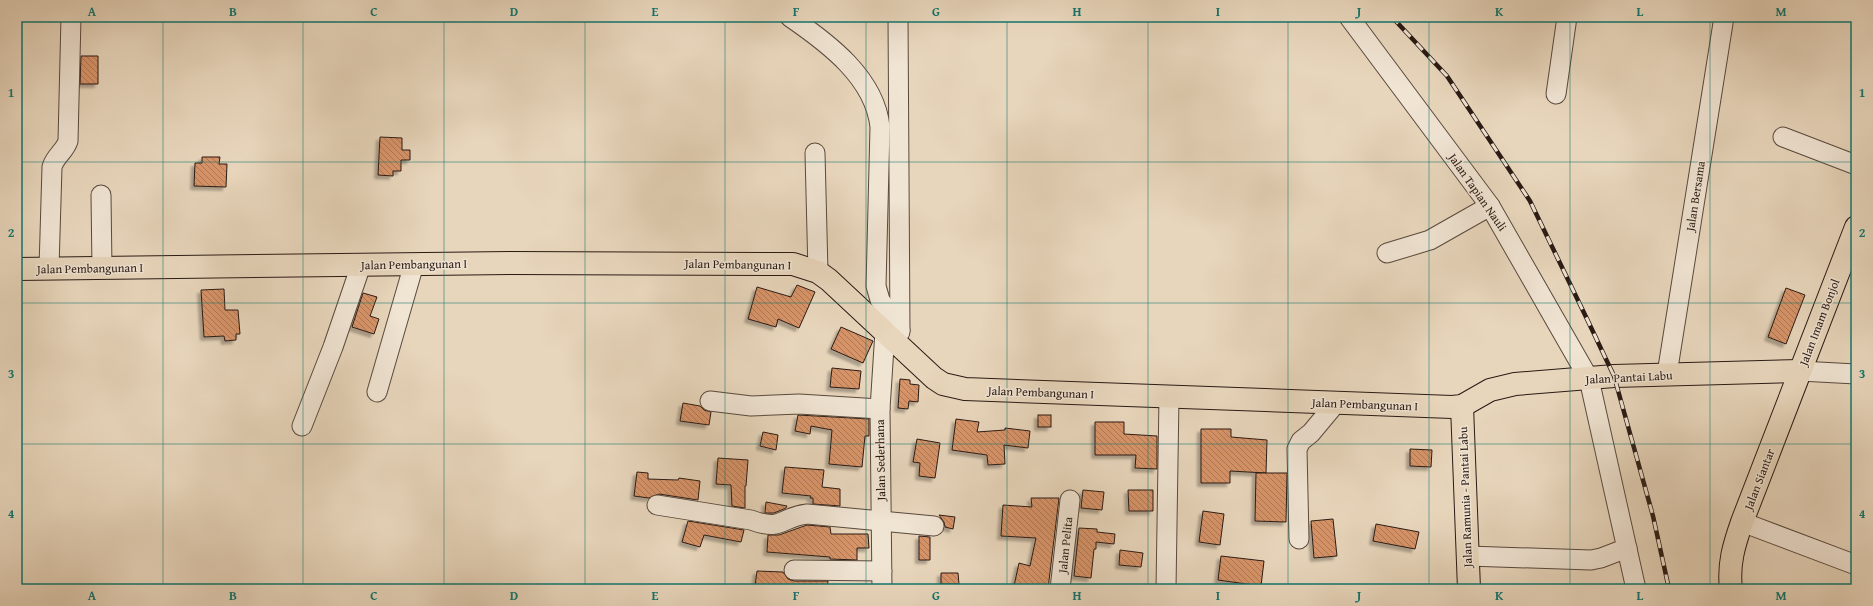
<svg xmlns="http://www.w3.org/2000/svg" width="1873" height="606" font-family="'Gentium Book Plus',serif">
<defs>
<pattern id="building-back-hatch" width="6" height="6" patternUnits="userSpaceOnUse"><rect width="6" height="6" fill="#d89469"/><path d="M-1 5l2 2M0 0l6 6M5-1l2 2" fill="none" stroke="#af7855"/></pattern>
<filter id="shadow"><feDropShadow dx="-3.5" dy="3.5" stdDeviation="1" flood-color="#0004"/></filter>
</defs>
<rect width="100%" height="100%" fill="#e8d6bc"/>
<filter id="stains"><feTurbulence type="fractalNoise" baseFrequency=".005" numOctaves="4"/><feColorMatrix values="0 0 0 0 .2 0 0 0 0 .09 0 0 0 0 .02 0 0 0 .5 -.17"/></filter>
<radialGradient id="worn" r=".72"><stop offset=".6" stop-color="#630" stop-opacity="0"/><stop offset="1" stop-color="#630" stop-opacity=".3"/></radialGradient>
<!-- building -->
<g fill="url(#building-back-hatch)" stroke="#291a14" filter="url(#shadow)">
<polygon points="81,56 98,56 98,84 80,84"/>
<polygon points="380,137 402,138 402,150 410,150 410,160 401,160 401,171 393,171 393,176 378,175"/>
<polygon points="202,157 220,157 219,164 227,164 226,187 194,186 195,163 202,163"/>
<polygon points="797,285 815,292 799,328 778,319 776,327 748,319 757,287 791,297"/>
<polygon points="1786,288 1805,295 1786,344 1768,337"/>
<polygon points="224,289 225,310 238,310 240,334 236,334 236,340 225,341 224,336 204,337 201,290"/>
<polygon points="363,293 377,297 370,316 379,319 374,334 352,327"/>
<polygon points="841,327 873,341 863,363 831,349"/>
<polygon points="832,368 861,371 859,389 830,387"/>
<polygon points="900,379 910,380 910,384 919,385 918,402 909,401 908,409 898,408"/>
<polygon points="683,403 700,406 704,410 711,412 709,425 680,421"/>
<polygon points="798,415 869,419 869,436 865,436 862,467 829,464 832,430 811,426 810,434 795,431"/>
<rect x="1038" y="415" width="13" height="12"/>
<polygon points="956,419 979,422 977,432 1005,430 1005,428 1030,431 1028,448 1004,445 1005,464 988,465 987,455 952,450"/>
<polygon points="1095,422 1124,422 1124,434 1157,436 1157,469 1135,468 1136,455 1095,455"/>
<polygon points="1201,429 1231,429 1231,437 1267,440 1266,473 1230,471 1230,483 1201,483"/>
<polygon points="763,432 778,435 776,450 760,446"/>
<polygon points="917,439 940,443 935,478 919,476 920,463 913,462"/>
<polygon points="1410,449 1432,450 1431,467 1410,466"/>
<polygon points="718,458 748,460 746,486 745,486 745,508 732,506 731,485 716,484"/>
<polygon points="785,467 824,470 822,487 840,489 840,506 813,504 813,498 810,498 811,496 782,493"/>
<polygon points="637,472 648,473 648,479 678,480 679,478 700,481 698,500 659,494 649,498 634,496"/>
<polygon points="1256,473 1287,473 1286,522 1255,521"/>
<polygon points="1083,490 1104,492 1102,510 1081,508"/>
<polygon points="1128,490 1153,490 1153,511 1129,511"/>
<polygon points="1031,498 1059,498 1048,589 1027,589 1014,586 1019,563 1030,566 1036,538 1001,536 1003,505 1032,507"/>
<polygon points="766,502 787,506 786,508 774,513 765,513"/>
<polygon points="1203,511 1224,514 1220,545 1199,542"/>
<polygon points="939,515 955,517 953,529 945,527 944,522"/>
<polygon points="1333,519 1337,556 1314,558 1311,521"/>
<polygon points="688,521 744,530 741,542 704,535 700,547 682,542"/>
<polygon points="1376,524 1419,532 1415,549 1373,541"/>
<polygon points="807,525 830,527 831,534 868,534 869,548 857,548 857,560 830,559 830,557 767,552 768,535 779,535"/>
<polygon points="1079,528 1097,529 1097,532 1115,534 1114,544 1096,542 1096,549 1094,549 1091,578 1074,576"/>
<polygon points="919,536 930,537 930,560 919,560"/>
<polygon points="1120,550 1143,553 1141,567 1119,565"/>
<polygon points="1221,556 1264,561 1261,586 1218,580"/>
<polygon points="757,571 783,572 788,579 794,581 828,581 827,589 793,589 793,587 755,586"/>
<polygon points="941,573 958,573 959,584 941,584"/>
</g>
<g fill="none" stroke-linecap="round" stroke-linejoin="round">
<defs>
<g id="minor">
<path d="M790,17C828,43 875,78 880,127L876,286L880,300L900,330"/>
<polyline points="898,17 900,332"/>
<polyline points="1349,17 1490,206 1589,379 1636,589"/>
<polyline points="1556,94 1567,17"/>
<polyline points="1783,137 1856,165"/>
<polyline points="815,153 818,272"/>
<polyline points="101,195 102,268"/>
<polyline points="1387,253 1430,240 1490,206"/>
<path d="M49,268L52,167C55,156 65,151 68,141L71,17"/>
<polyline points="1800,371 1856,374"/>
<polyline points="1667,374 1724,17"/>
<polyline points="377,392 414,264"/>
<polyline points="710,401 751,406 799,404 880,409"/>
<polyline points="302,426 333,347 361,265"/>
<path d="M657,505L751,520C783,532 780,517 807,514L934,526"/>
<polyline points="1742,522 1856,565"/>
<polyline points="1299,539 1297,449 1301,441 1311,433 1336,403"/>
<polyline points="1468,556 1591,560 1601,558 1627,548"/>
<polyline points="794,570 882,571"/>
<polyline points="882,589 880,409 885,331"/>
<polyline points="1060,589 1070,500"/>
<polyline points="1166,589 1169,397"/>
</g>
<g id="major">
<polyline points="17,269 511,263 793,264 818,272 829,280 934,378 943,384 965,389 1452,407 1462,406 1490,390 1515,384 1614,376 1800,371"/>
<polyline points="1462,406 1469,589"/>
</g>
<path id="highway" d="M1731,589C1728,564 1734,545 1742,522L1856,227"/>
</defs>
<!-- minor casing -->
<use href="#minor" stroke="#59493e" stroke-width="21"/>
<!-- major casing -->
<use href="#major" stroke="#291a14" stroke-width="24"/>
<!-- highway casing -->
<use href="#highway" stroke="#291a14" stroke-width="24"/>
<!-- minor -->
<use href="#minor" stroke="#f0e4d3" stroke-width="19"/>
<!-- major -->
<use href="#major" stroke="#e8d6bc" stroke-width="22"/>
<!-- highway -->
<use href="#highway" stroke="#e8d6bc" stroke-width="22"/>
<defs>
<polyline id="rail" points="1392,17 1447,76 1530,201 1587,319 1614,376 1653,516 1669,589"/>
</defs>
<!-- rail casing -->
<use href="#rail" stroke="#291a14" stroke-width="4.5"/>
<!-- rail -->
<use href="#rail" stroke="#f0e4d3" stroke-width="3" stroke-dasharray="9" stroke-linecap="butt"/>
</g>
<!-- grid -->
<path fill="none" stroke="#0f766e" stroke-width="1" stroke-opacity="0.55" d="M163,17V589M303,17V589M444,17V589M585,17V589M725,17V589M866,17V589M1007,17V589M1148,17V589M1288,17V589M1429,17V589M1570,17V589M1710,17V589M17,162H1856M17,303H1856M17,444H1856"/>
<g text-anchor="middle" dominant-baseline="central" stroke-width="3" stroke-linejoin="round" paint-order="stroke">
<!-- street labels -->
<g font-size="12" fill="#291a14" stroke="#f0e4d3">
<text transform="translate(1478 192) rotate(55)">Jalan Tapian Nauli</text>
<text transform="translate(1695 196) rotate(-81)">Jalan Bersama</text>
<text transform="translate(414 264) rotate(-1)">Jalan Pembangunan I</text>
<text transform="translate(738 264) rotate(1)">Jalan Pembangunan I</text>
<text transform="translate(90 268) rotate(-1)">Jalan Pembangunan I</text>
<text transform="translate(1819 322) rotate(-69)">Jalan Imam Bonjol</text>
<text transform="translate(1629 377) rotate(-3)">Jalan Pantai Labu</text>
<text transform="translate(1041 392) rotate(2)">Jalan Pembangunan I</text>
<text transform="translate(1365 404) rotate(2)">Jalan Pembangunan I</text>
<text transform="translate(880 460) rotate(-91)">Jalan Sederhana</text>
<text transform="translate(1759 479) rotate(-69)">Jalan Siantar</text>
<text transform="translate(1465 497) rotate(-92)">Jalan Ramunia - Pantai Labu</text>
<text transform="translate(1065 545) rotate(-84)">Jalan Pelita</text>
</g>
</g>
<!-- margin -->
<rect width="1873" height="606" fill="none" stroke="#e8d6bc" stroke-width="44"/>
<rect x="22" y="22" width="1829" height="562" fill="none" stroke="#0f766e" stroke-width="1.5"/>
<g font-size="13" text-anchor="middle" font-weight="bold" fill="#0f766e">
<text x="92" y="16">A</text>
<text x="233" y="16">B</text>
<text x="374" y="16">C</text>
<text x="514" y="16">D</text>
<text x="655" y="16">E</text>
<text x="796" y="16">F</text>
<text x="936" y="16">G</text>
<text x="1077" y="16">H</text>
<text x="1218" y="16">I</text>
<text x="1359" y="16">J</text>
<text x="1499" y="16">K</text>
<text x="1640" y="16">L</text>
<text x="1781" y="16">M</text>
<text x="11" y="97">1</text>
<text x="1862" y="97">1</text>
<text x="11" y="237">2</text>
<text x="1862" y="237">2</text>
<text x="11" y="378">3</text>
<text x="1862" y="378">3</text>
<text x="11" y="518">4</text>
<text x="1862" y="518">4</text>
<text x="92" y="600">A</text>
<text x="233" y="600">B</text>
<text x="374" y="600">C</text>
<text x="514" y="600">D</text>
<text x="655" y="600">E</text>
<text x="796" y="600">F</text>
<text x="936" y="600">G</text>
<text x="1077" y="600">H</text>
<text x="1218" y="600">I</text>
<text x="1359" y="600">J</text>
<text x="1499" y="600">K</text>
<text x="1640" y="600">L</text>
<text x="1781" y="600">M</text>
</g>
<rect width="100%" height="100%" filter="url(#stains)"/>
<rect width="100%" height="100%" fill="url(#worn)"/>
</svg>
